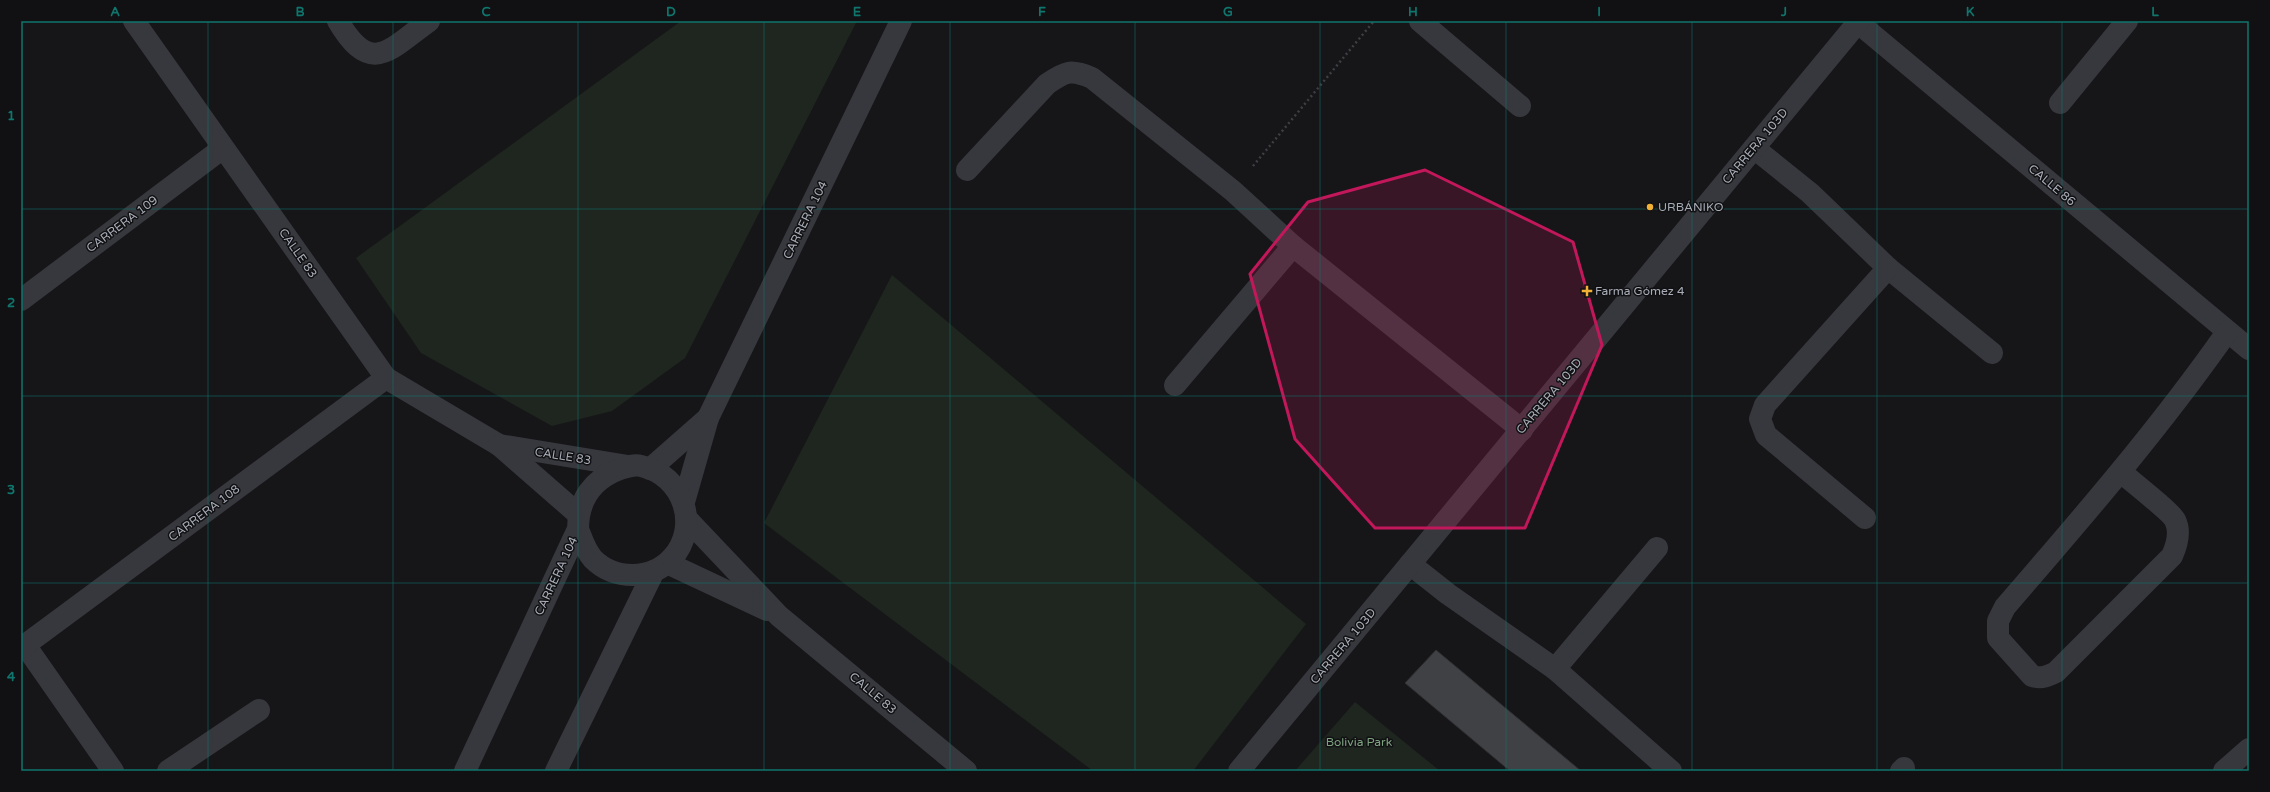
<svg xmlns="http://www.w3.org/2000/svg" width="2270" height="792" font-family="'Varela Round',sans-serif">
<rect width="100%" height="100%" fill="#161618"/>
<!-- green -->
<g fill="#1e261f">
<polygon points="681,21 857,21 685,358 612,411 552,426 421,353 356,258"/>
<polygon points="892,275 1306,624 1193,771 1093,771 764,523"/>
<polygon points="1355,702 1440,771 1295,771"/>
</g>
<!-- building -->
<polygon fill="#404145" stroke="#303034" points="1436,650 1581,771 1510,771 1405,683"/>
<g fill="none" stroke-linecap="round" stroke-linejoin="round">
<!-- path -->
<polyline stroke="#3d3f44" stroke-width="2.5" stroke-dasharray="2 3" stroke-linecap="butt" points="1253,166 1374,21"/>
<!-- minor -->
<g stroke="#37383d" stroke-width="22">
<polyline points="134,21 386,378 499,445 578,514"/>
<path d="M338,21C371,77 389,50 429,21"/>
<polyline points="1420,21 1520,106"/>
<polyline points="1856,21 2249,349"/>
<polyline points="2060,103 2127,21"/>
<polyline points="1754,148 1810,193 1888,268 1992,353"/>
<path d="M967,170L1047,84C1066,71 1071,69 1092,78L1233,191L1293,246L1522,430"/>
<polyline points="21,300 223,148"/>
<polyline points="1175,385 1293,246"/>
<polyline points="499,445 628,466"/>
<polyline points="650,469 708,418"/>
<path d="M2121,472C2130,480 2171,512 2175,520C2181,532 2177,545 2172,556L2056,672C2048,676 2042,679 2032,676L1998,638V621L2005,607C2082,518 2159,429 2227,332"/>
<polyline points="684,502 708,418 901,21"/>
<polyline points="1865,518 1766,435 1760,419 1765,405 1888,268"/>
<polyline points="687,519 779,616 966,771"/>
<polyline points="667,563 767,610"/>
<polyline points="1410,564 1448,594 1555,669 1671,771"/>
<polyline points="25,645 113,771"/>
<polyline points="21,648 386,378"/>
<polyline points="1555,669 1657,548"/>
<polyline points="168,771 259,710"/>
<path d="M465,771L578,529C578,500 593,479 620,469C626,467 634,464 641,466C683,475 701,526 672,558C651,581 614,580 593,559C585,550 582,539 578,529"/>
<polyline points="556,771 654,571"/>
<polyline points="1239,771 1859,21"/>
<polyline points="1901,771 1904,768"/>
<polyline points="2224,771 2249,749"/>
</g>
</g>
<!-- marked area -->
<path fill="#c2185b" fill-opacity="0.2" stroke="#c2185b" stroke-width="3" stroke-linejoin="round" d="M1425,170L1573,242L1602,345L1525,528H1375L1295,439L1250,274L1308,202Z"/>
<!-- grid -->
<path fill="none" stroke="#0f766e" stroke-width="1" stroke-opacity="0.55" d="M208,21V771M393,21V771M578,21V771M764,21V771M950,21V771M1135,21V771M1320,21V771M1506,21V771M1692,21V771M1877,21V771M2062,21V771M21,209H2249M21,396H2249M21,583H2249"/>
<!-- markers -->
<g fill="#f2b134" stroke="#111113" stroke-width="1.5">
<circle cx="1650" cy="207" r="4"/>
<path d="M1585 285h4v4h4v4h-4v4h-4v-4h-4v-4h4z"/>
</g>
<g text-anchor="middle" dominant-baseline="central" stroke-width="3" stroke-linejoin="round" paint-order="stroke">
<!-- street labels -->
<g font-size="12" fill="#a8adb8" stroke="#111113">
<text transform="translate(1755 146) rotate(-50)">CARRERA 103D</text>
<text transform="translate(2052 185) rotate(40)">CALLE 86</text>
<text transform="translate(805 220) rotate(-64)">CARRERA 104</text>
<text transform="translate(122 224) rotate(-37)">CARRERA 109</text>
<text transform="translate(298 253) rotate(55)">CALLE 83</text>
<text transform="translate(1549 396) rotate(-50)">CARRERA 103D</text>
<text transform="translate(563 456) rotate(9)">CALLE 83</text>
<text transform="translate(204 513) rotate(-37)">CARRERA 108</text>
<text transform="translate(556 576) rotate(-65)">CARRERA 104</text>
<text transform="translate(1343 646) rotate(-50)">CARRERA 103D</text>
<text transform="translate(873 693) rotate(40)">CALLE 83</text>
</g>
<!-- poi labels -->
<g font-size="12" fill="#a8adb8" stroke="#111113" text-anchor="start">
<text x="1658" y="207">URBÁNIKO</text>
<text x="1595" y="291">Farma Gómez 4</text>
</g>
<!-- park labels -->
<g font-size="12" fill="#7fa381" stroke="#111113">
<text x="1359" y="742">Bolivia Park</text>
</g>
</g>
<!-- border -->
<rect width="2270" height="792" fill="none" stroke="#111113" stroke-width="44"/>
<rect x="22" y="22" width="2226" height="748" fill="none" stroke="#0f766e" stroke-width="1.5"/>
<g font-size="13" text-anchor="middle" font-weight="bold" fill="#0f766e">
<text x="115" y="16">A</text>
<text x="300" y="16">B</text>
<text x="486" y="16">C</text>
<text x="671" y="16">D</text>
<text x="857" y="16">E</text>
<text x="1042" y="16">F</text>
<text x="1228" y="16">G</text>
<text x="1413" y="16">H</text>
<text x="1599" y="16">I</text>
<text x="1784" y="16">J</text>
<text x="1970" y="16">K</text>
<text x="2155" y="16">L</text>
<text x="11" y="120">1</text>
<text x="11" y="307">2</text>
<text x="11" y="494">3</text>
<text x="11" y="681">4</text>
</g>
</svg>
